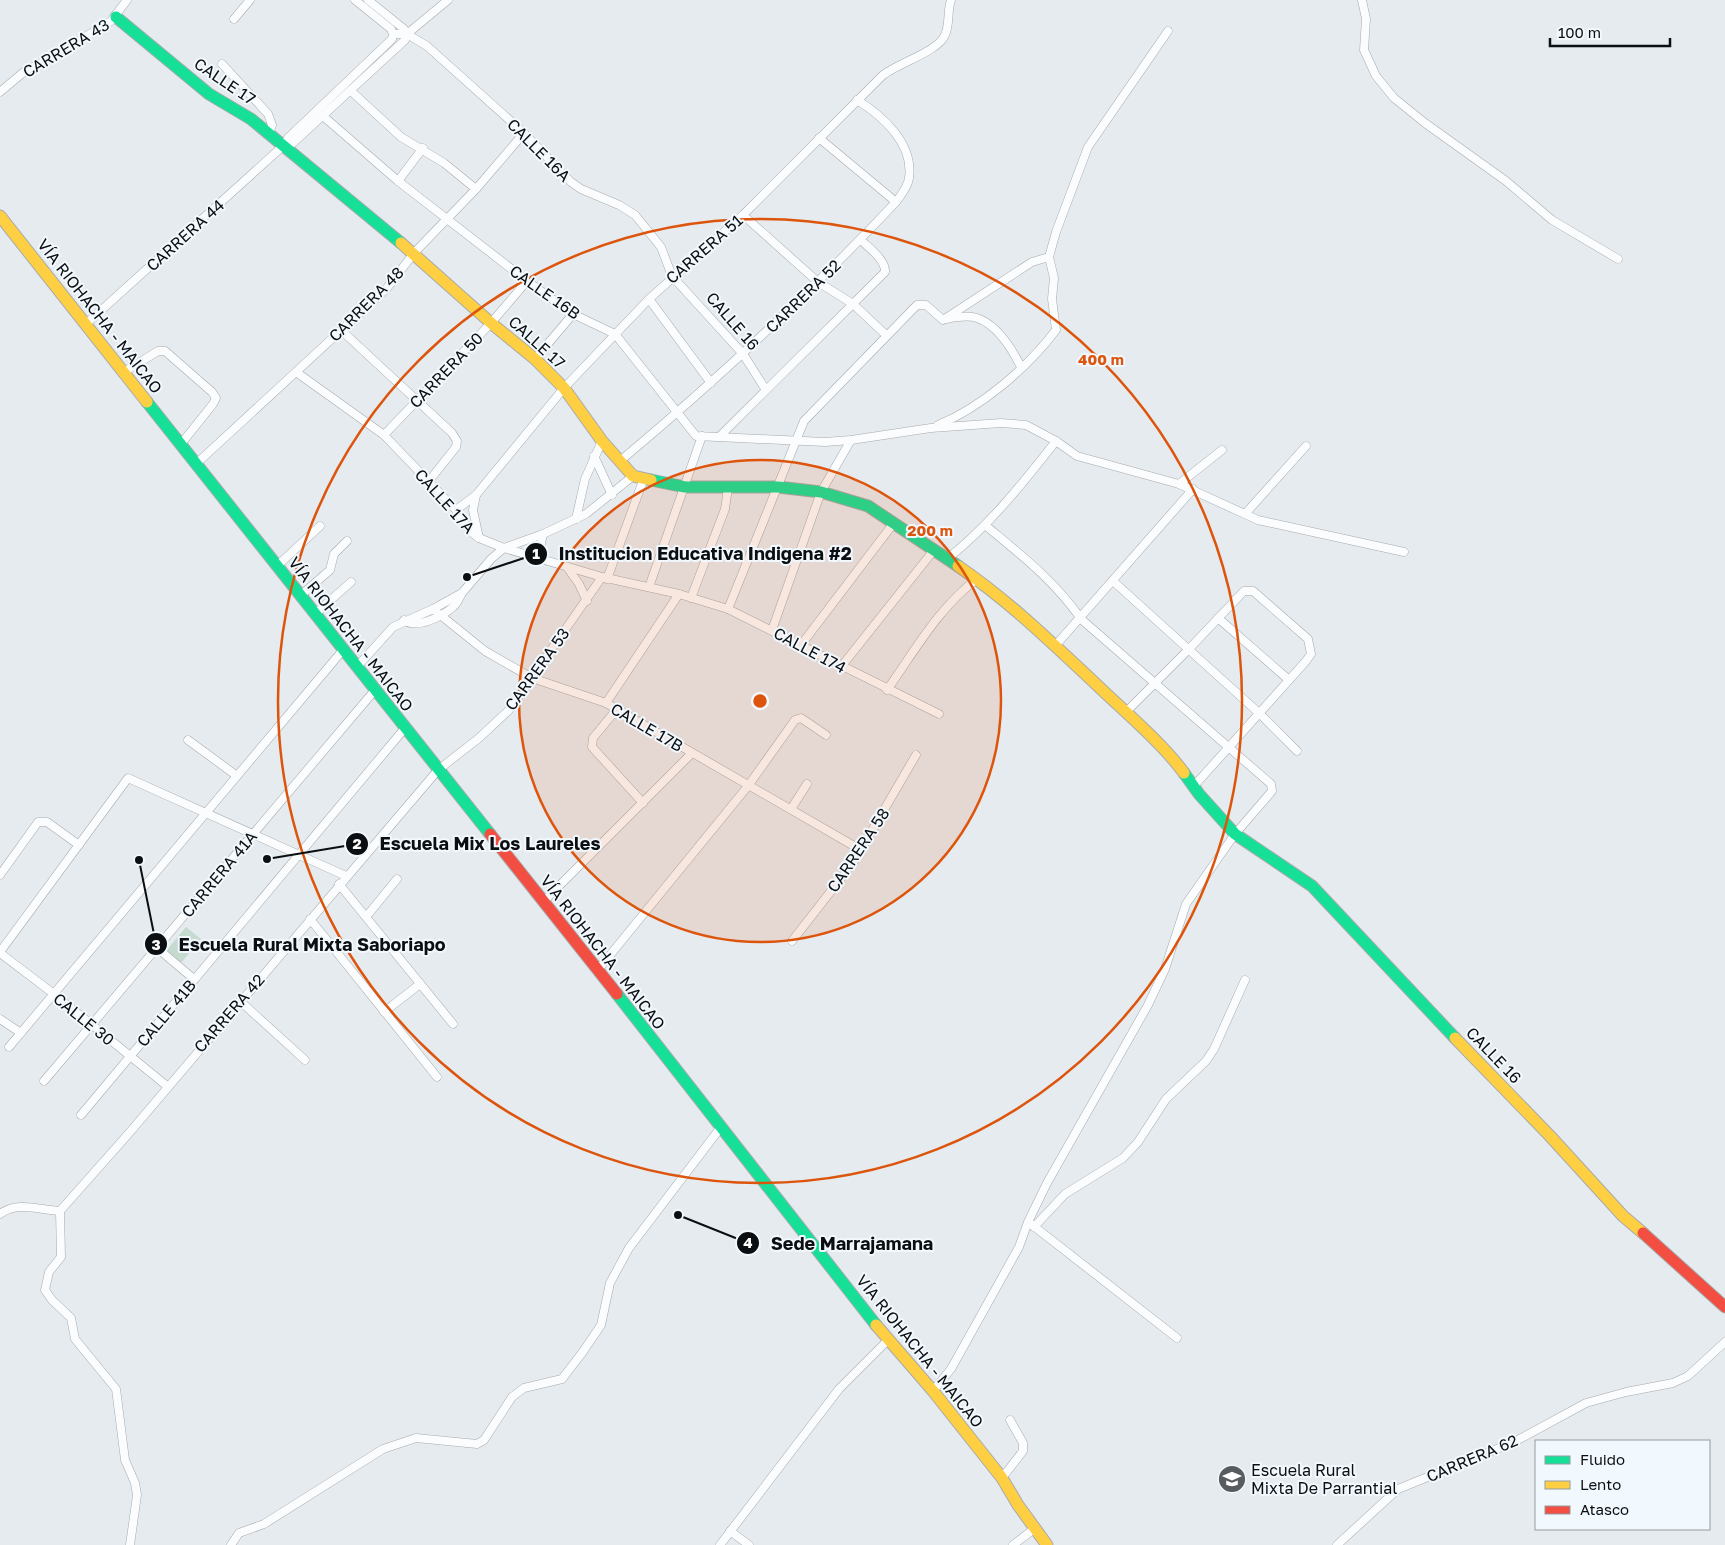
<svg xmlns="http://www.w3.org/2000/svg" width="1725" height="1545" font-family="'Golos Text',sans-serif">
<rect width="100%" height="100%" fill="#e6ebef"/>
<!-- green -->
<polygon fill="#c6dbcf" points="186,927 201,939 181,963 166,951"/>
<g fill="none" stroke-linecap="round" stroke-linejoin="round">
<defs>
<g id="street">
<polyline points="355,0 391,29 393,34"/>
<polyline points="368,0 404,29 407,34"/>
<polyline points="1362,0 1366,19 1364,50 1376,76 1394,98 1425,123 1506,181 1552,220 1618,259"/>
<polyline points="234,19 250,0"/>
<polyline points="393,34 407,34 427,46 524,133 571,182 581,189 619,205 635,215 661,247 672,276 743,354 766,390"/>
<polyline points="222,64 268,114 272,125 269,133"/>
<polyline points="351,91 401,137 444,163 476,189"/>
<polyline points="0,92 25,71 51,58 111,21 127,0"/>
<polyline points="323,116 398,181 527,281 573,314 615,334 696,436 825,442 851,440 931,428 1001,423 1026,425 1056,441 1077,456 1179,484 1258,520 1404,552"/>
<polyline points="819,138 896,202"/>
<polyline points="283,146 293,143 405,40 407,34 448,0"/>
<polyline points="398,181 423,148"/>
<polyline points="743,215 818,282 853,304 886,335"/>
<polyline points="649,299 711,383"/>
<path d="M946,319C956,317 968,315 977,318C998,325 1012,349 1021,367"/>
<polyline points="86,324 283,146 288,138 392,39 393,34"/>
<polyline points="341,330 452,433 457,441 456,447 429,481"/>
<polyline points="535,359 573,314"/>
<polyline points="124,372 158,351 165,351 212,392 216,398 213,404 181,444"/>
<polyline points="296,372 384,435 456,510 470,531 479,538 504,548 602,577 679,594 728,609 939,714"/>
<path d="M938,425C982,407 1027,368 1056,330L1052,299L1054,278L1049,257L1056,232L1088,147L1168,31"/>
<polyline points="384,435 491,323 527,281"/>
<path d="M719,437L885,272C886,260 869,248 861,240"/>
<polyline points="594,456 612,495"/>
<path d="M620,461C717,380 809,294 896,202C901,195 908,187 909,178C914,144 883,116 857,100"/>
<polyline points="196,464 387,288 414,253 476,189 524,133"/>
<polyline points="1179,484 1222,450"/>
<polyline points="476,495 473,510 479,538"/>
<path d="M456,510L476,495L564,388L649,299L743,215L882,76C897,63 938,52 945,35C950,24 947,12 951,0"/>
<polyline points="1245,514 1306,446"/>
<polyline points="576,519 585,479 602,441"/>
<path d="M947,559C990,525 1022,484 1056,441"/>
<polyline points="542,560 541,543 543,534"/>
<polyline points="277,566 320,526"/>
<polyline points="567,567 579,584 587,601"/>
<polyline points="607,579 644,478"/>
<polyline points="1113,581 1259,713 1297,751"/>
<polyline points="649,587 702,436"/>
<polyline points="300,596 330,570 334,554 347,541"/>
<polyline points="691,598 725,509 728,488"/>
<polyline points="433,609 485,651 532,678 606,703 861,850"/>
<polyline points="728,609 804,421 917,305 926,305 943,320 1032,262 1049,257"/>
<polyline points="315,614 351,582"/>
<polyline points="1218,618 1289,680"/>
<path d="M404,620C416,630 443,616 453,607C458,603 459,598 462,593"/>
<polyline points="772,630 821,492 851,440"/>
<polyline points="801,645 893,524"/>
<polyline points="1055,646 1193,489"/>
<polyline points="357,667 393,627 433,609 462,593 491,559 504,548 543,534 586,514 633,476"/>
<polyline points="841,667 934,550"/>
<path d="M887,690C914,652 939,607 977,579"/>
<polyline points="606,703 679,594"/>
<polyline points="617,709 593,738 592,747 643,803"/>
<polyline points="1126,712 1189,649 1244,591 1253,591 1308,639 1311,654 1306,661 1194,786"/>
<polyline points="188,740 237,776"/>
<polyline points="791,809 807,784"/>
<polyline points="0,875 38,822 47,822 79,845"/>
<polyline points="339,884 453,1024"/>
<polyline points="543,902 692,753"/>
<polyline points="366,917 397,879"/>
<polyline points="310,919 437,1077"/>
<polyline points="792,941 853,863 916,755"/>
<polyline points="157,948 194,979"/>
<polyline points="0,952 128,778 346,876"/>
<polyline points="0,953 54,994 167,1086"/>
<polyline points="597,971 748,786 795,720 801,718 826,735"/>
<polyline points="240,1001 305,1060"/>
<polyline points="384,1012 420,984"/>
<polyline points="0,1019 21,1033"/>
<polyline points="9,1047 343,650"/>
<polyline points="44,1081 375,690"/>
<polyline points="81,1115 405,728"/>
<polyline points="60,1211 130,1132 438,770 479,738 509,710 602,577"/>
<polyline points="60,1211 61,1257 49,1272 45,1290 52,1300 71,1318 75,1339 116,1389 125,1460 135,1483 137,1495 130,1545"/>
<path d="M0,1214C18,1201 39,1210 60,1211"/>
<polyline points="1031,1224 1177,1338"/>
<polyline points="1034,1227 1065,1194 1123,1158 1138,1142 1166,1099 1206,1061 1214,1049 1245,980"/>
<path d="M933,1391L951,1369L1019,1247L1028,1222L1047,1183L1148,1005L1165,969L1186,904L1235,834L1272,791L1271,784L1081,619C1054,580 1021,555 985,525"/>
<polyline points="1002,1478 1023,1451 1023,1443 1010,1420"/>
<polyline points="730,1531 749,1545"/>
<polyline points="231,1545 239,1533 264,1524 383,1449 416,1438 477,1444 484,1440 512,1397 524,1388 562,1379 582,1353 601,1325 610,1283 629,1248 721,1127"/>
<polyline points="720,1545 839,1389 888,1340"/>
<polyline points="1013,1545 1034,1529"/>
<polyline points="1337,1545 1398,1489 1514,1442 1586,1403 1626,1392 1673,1383 1688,1376 1725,1342"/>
</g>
<g id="fast">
<polyline points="116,17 209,94 251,119 401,243"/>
<polyline points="147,402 490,834"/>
<polyline points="651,480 685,487 778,487 821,492 868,506 958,566"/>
<polyline points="1184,773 1199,794 1235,834 1312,886 1455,1038"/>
<polyline points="617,994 876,1325"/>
</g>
<g id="slow">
<polyline points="0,216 147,402"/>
<polyline points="401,243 491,323 535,359 564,388 602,441 633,476 651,480"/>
<path d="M958,566C1008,600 1053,644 1098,686C1124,711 1163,744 1184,773"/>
<polyline points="1455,1038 1550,1136 1623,1216 1643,1233"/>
<polyline points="876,1325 933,1391 1002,1478 1018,1505 1047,1545"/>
</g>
<g id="jam">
<polyline points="490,834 617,994"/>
<polyline points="1643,1233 1725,1307"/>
</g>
</defs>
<!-- street casing -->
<use href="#street" stroke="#a6aaac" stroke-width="9"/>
<!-- fast casing -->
<use href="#fast" stroke="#a6aaac" stroke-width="13"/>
<!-- slow casing -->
<use href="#slow" stroke="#a6aaac" stroke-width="13"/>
<!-- jam casing -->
<use href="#jam" stroke="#a6aaac" stroke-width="13"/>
<!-- street -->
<use href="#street" stroke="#fbfcfd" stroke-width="8"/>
<!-- fast -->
<use href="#fast" stroke="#16e098" stroke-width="11"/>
<!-- slow -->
<use href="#slow" stroke="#ffcf43" stroke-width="11"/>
<!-- jam -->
<use href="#jam" stroke="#f24e42" stroke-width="11"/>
</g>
<!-- distance rings -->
<circle cx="760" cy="701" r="241" fill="#dd550c" fill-opacity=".12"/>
<g fill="none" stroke="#dd550c" stroke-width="2.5">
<circle cx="760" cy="701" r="241"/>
<circle cx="760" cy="701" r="482"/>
</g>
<!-- icons -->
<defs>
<symbol id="school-disc" viewBox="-11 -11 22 22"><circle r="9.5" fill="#585c5f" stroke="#f1f8fe"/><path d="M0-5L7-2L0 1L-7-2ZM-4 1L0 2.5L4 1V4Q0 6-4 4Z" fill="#fff"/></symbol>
</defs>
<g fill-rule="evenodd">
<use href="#school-disc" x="1216" y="1463" width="32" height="32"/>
</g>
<g text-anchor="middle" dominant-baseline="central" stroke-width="4" stroke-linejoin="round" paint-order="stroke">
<!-- street labels -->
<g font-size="16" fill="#0c0f11" stroke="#f1f8fe">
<text transform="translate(66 48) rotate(-31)">CARRERA 43</text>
<text transform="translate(225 81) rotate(34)">CALLE 17</text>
<text transform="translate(539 150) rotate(45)">CALLE 16A</text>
<text transform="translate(185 235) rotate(-42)">CARRERA 44</text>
<text transform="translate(704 249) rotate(-41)">CARRERA 51</text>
<text transform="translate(545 292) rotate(35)">CALLE 16B</text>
<text transform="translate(803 296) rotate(-44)">CARRERA 52</text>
<text transform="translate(366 304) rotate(-45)">CARRERA 48</text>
<text transform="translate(100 316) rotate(52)">VÍA RIOHACHA - MAICAO</text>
<text transform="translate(733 321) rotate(49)">CALLE 16</text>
<text transform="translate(537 342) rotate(42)">CALLE 17</text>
<text transform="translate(446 370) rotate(-46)">CARRERA 50</text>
<text transform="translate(445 501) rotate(48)">CALLE 17A</text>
<text transform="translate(351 634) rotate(52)">VÍA RIOHACHA - MAICAO</text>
<text transform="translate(810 650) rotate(28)">CALLE 174</text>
<text transform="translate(537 669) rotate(-54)">CARRERA 53</text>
<text transform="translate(647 727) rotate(30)">CALLE 17B</text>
<text transform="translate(858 850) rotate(-56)">CARRERA 58</text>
<text transform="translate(219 874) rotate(-50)">CARRERA 41A</text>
<text transform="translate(603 952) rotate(52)">VÍA RIOHACHA - MAICAO</text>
<text transform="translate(166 1013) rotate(-50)">CALLE 41B</text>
<text transform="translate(229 1013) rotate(-49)">CARRERA 42</text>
<text transform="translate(84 1019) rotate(39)">CALLE 30</text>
<text transform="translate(1494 1055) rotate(46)">CALLE 16</text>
<text transform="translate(920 1351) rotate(51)">VÍA RIOHACHA - MAICAO</text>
<text transform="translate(1472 1458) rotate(-23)">CARRERA 62</text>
</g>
<!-- poi labels -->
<g font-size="16" fill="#0c0f11" stroke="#f1f8fe" text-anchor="start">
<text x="1251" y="1470">Escuela Rural<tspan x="1251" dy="18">Mixta De Parrantial</tspan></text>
</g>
</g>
<circle cx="760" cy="701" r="8" fill="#dd550c" stroke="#f1f8fe" stroke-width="2.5"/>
<g font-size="15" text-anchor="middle" font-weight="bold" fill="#dd550c" stroke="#f1f8fe" stroke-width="4" stroke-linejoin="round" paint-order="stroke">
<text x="1101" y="365">400 m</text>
<text x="930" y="536">200 m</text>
</g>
<!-- callouts -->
<path fill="none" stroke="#0c0f11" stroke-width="2" d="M467 577L536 554M267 859L357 844M139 860L156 944M678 1215L748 1243"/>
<g fill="#0c0f11" stroke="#f1f8fe" stroke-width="2">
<circle cx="467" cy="577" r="5"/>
<circle cx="267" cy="859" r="5"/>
<circle cx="139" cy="860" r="5"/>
<circle cx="678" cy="1215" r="5"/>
<circle cx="536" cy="554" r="12"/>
<circle cx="357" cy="844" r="12"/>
<circle cx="156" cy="944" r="12"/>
<circle cx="748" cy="1243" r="12"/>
</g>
<g font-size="15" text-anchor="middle" font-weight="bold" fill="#fff">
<text x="536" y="559">1</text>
<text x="357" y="849">2</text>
<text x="156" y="950">3</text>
<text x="748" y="1248">4</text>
</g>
<g font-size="18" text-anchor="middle" font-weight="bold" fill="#0c0f11" stroke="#f1f8fe" stroke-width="4" stroke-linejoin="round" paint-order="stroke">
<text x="705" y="560">Institucion Educativa Indigena #2</text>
<text x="490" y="850">Escuela Mix Los Laureles</text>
<text x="312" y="951">Escuela Rural Mixta Saboriapo</text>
<text x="852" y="1250">Sede Marrajamana</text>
</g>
<!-- legend -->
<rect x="1535" y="1440" width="175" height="90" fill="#f1f8fe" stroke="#959b9f"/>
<rect x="1545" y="1456" width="25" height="8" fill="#16e098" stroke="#959b9f"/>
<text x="1580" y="1465" font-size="15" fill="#0c0f11">Fluido</text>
<rect x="1545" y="1481" width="25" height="8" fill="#ffcf43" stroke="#959b9f"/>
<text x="1580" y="1490" font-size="15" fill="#0c0f11">Lento</text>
<rect x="1545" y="1506" width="25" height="8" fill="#f24e42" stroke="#959b9f"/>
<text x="1580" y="1515" font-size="15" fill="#0c0f11">Atasco</text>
<!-- scale -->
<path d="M1550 38v8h120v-8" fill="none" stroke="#0c0f11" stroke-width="2.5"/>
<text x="1558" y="38" font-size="15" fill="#0c0f11" stroke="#f1f8fe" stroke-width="4" paint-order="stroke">100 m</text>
</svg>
